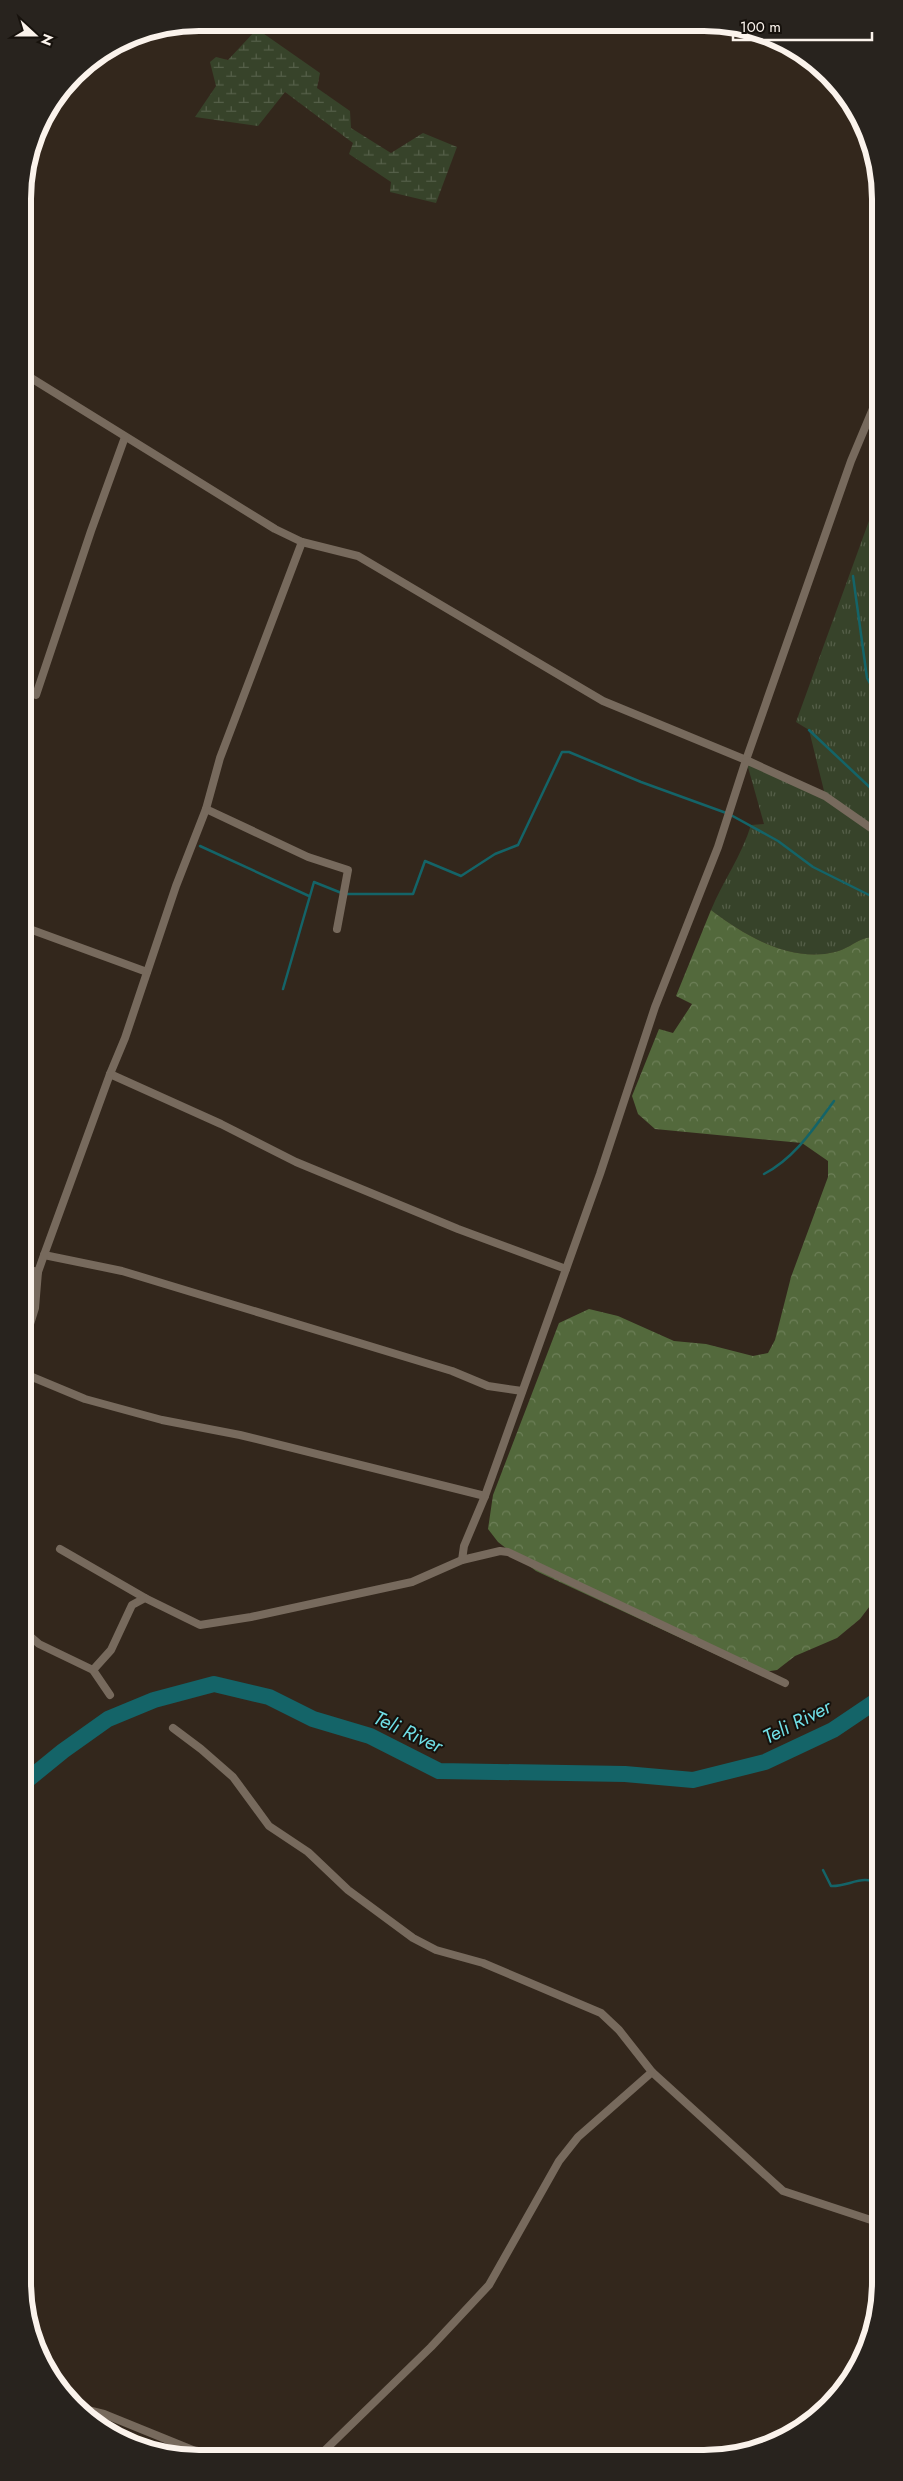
<svg xmlns="http://www.w3.org/2000/svg" width="903" height="2481" font-family="Jost,sans-serif">
<defs>
<pattern id="grass-tufts" width="24" height="20" patternUnits="userSpaceOnUse" patternTransform="scale(1.25)"><rect width="24" height="20" fill="#37432a"/><path d="M3 7l-1-3M5 7V3M7 7l1-3M15 17l-1-3M17 17v-4M19 17l1-3" fill="none" stroke="#555f49"/></pattern>
<pattern id="forest-crowns" width="20" height="18" patternUnits="userSpaceOnUse" patternTransform="scale(1.25)"><rect width="20" height="18" fill="#53693c"/><path d="M2 6a3 3 0 1 1 6 0M12 15a3 3 0 1 1 6 0" fill="none" stroke="#6d7f58"/></pattern>
<pattern id="wetland-marsh" width="20" height="14" patternUnits="userSpaceOnUse" patternTransform="scale(1.25)"><rect width="20" height="14" fill="#37432a"/><path d="M1 5h8M5 5V1M11 12h8M15 12V8" fill="none" stroke="#555f49"/></pattern>
<pattern id="sand-dots" width="8" height="8" patternUnits="userSpaceOnUse" patternTransform="scale(1.25)"><rect width="8" height="8" fill="#393110"/><path d="M2 2h.1M6 6h.1" fill="none" stroke="#4d4527" stroke-width="1.8" stroke-linecap="round"/></pattern>
</defs>
<rect width="100%" height="100%" fill="#33271c"/>
<!-- grass -->
<path fill="url(#grass-tufts)" d="M878,496V938C874,938 867,937 863,939C853,943 847,949 835,952C791,963 745,936 711,910C723,881 742,855 751,825L764,824L746,760L825,795L809,730L796,722Z"/>
<!-- forest -->
<path fill="url(#forest-crowns)" d="M711,910C745,936 791,963 835,952C847,949 853,943 863,939C867,937 874,938 878,938L879,1594L860,1619L837,1638L795,1656L777,1670L756,1673L536,1571L498,1542L488,1529L493,1495L559,1323L589,1309L618,1316L674,1341L706,1344L753,1356L768,1353L775,1340L791,1277L828,1177V1161L802,1143L655,1129L638,1114L632,1096L659,1029L673,1033L692,1004L676,996Z"/>
<!-- wetland -->
<polygon fill="url(#wetland-marsh)" points="257,29 320,73 317,88 350,111 351,128 391,153 423,133 457,147 436,203 390,192 391,182 349,154 353,143 285,92 258,126 195,117 216,86 210,62 216,57 228,60"/>
<!-- sand -->
<path fill="url(#sand-dots)" d="M94,2421L138,2435L184,2455C149,2455 122,2441 94,2421Z"/>
<g fill="none" stroke-linecap="round" stroke-linejoin="round">
<!-- stream -->
<g stroke="#146468" stroke-width="2.5">
<polyline points="853,576 867,678 878,698"/>
<polyline points="809,730 878,795"/>
<polyline points="200,846 309,896"/>
<polyline points="283,989 314,882 344,894 413,894 425,861 461,876 495,854 518,845 562,752 569,752 641,782 729,814 778,841 813,867 869,895"/>
<path d="M764,1174C795,1158 814,1128 834,1101"/>
<path d="M823,1870L831,1886C849,1887 863,1873 880,1885"/>
<polyline points="880,1891 877,1896 880,1899"/>
</g>
<!-- river -->
<polyline stroke="#146468" stroke-width="16" points="25,1782 63,1751 108,1719 154,1700 214,1684 269,1697 313,1719 370,1736 439,1771 625,1774 693,1780 765,1762 833,1730 879,1699"/>
<!-- minor -->
<g stroke="#776a5d" stroke-width="8">
<polyline points="23,373 275,529 302,542 358,556 603,701 746,760 851,461 877,399"/>
<polyline points="36,695 91,531 125,437"/>
<polyline points="206,809 308,857 348,870 337,929"/>
<polyline points="24,927 147,972"/>
<polyline points="110,1074 221,1124 296,1162 458,1229 566,1269"/>
<polyline points="44,1255 122,1271 452,1371 488,1386 522,1391"/>
<polyline points="24,1269 38,1272"/>
<polyline points="25,1340 35,1308 38,1272 44,1255 110,1074 125,1038 176,886 206,809 220,758 302,542"/>
<polyline points="25,1374 85,1399 162,1420 240,1435 485,1496"/>
<polyline points="60,1549 145,1598"/>
<polyline points="25,1632 39,1644 93,1670 110,1695"/>
<polyline points="93,1670 111,1650 132,1605 145,1598 200,1625 251,1617 412,1582 462,1560"/>
<polyline points="785,1683 508,1552 500,1551 462,1560 464,1546 485,1496 600,1174 655,1007 718,847 746,760 825,796 878,833"/>
<polyline points="173,1728 201,1749 233,1777 269,1826 308,1852 348,1890 413,1938 436,1950 483,1963 601,2013 619,2030 652,2072 783,2191 880,2223"/>
<polyline points="75,2407 104,2414 205,2455"/>
<polyline points="320,2455 431,2347 489,2285 559,2161 578,2137 652,2072"/>
</g>
</g>
<g text-anchor="middle" dominant-baseline="central" stroke-width="4" stroke-linejoin="round" paint-order="stroke">
<!-- water labels -->
<g font-size="20" font-style="italic" fill="#70dfe6" stroke="#16110c">
<text transform="translate(797 1722) rotate(-27)">Teli River</text>
<text transform="translate(408 1732) rotate(25)">Teli River</text>
</g>
</g>
<!-- crop -->
<path d="M0 0H903V2481H0ZM199 31H704A168 168 0 0 1 872 199V2282A168 168 0 0 1 704 2450H199A168 168 0 0 1 31 2282V199A168 168 0 0 1 199 31Z" fill="#28231e" fill-rule="evenodd"/>
<path fill="none" stroke="#fbf3ec" stroke-width="6" d="M199 31H704A168 168 0 0 1 872 199V2282A168 168 0 0 1 704 2450H199A168 168 0 0 1 31 2282V199A168 168 0 0 1 199 31Z"/>
<!-- north arrow -->
<g transform="translate(35 35) rotate(111)" stroke="#16110c" stroke-width="4" paint-order="stroke">
<path d="M0-4L9 19L0 12L-9 19Z" fill="#fbf3ec"/>
<text y="-8" font-size="14" font-weight="bold" text-anchor="middle" fill="#fbf3ec">N</text>
</g>
<!-- scale -->
<path d="M733 32v8h139v-8" fill="none" stroke="#fbf3ec" stroke-width="2.5"/>
<text x="740" y="32" font-size="15" fill="#fbf3ec" stroke="#16110c" stroke-width="4" paint-order="stroke">100 m</text>
</svg>
